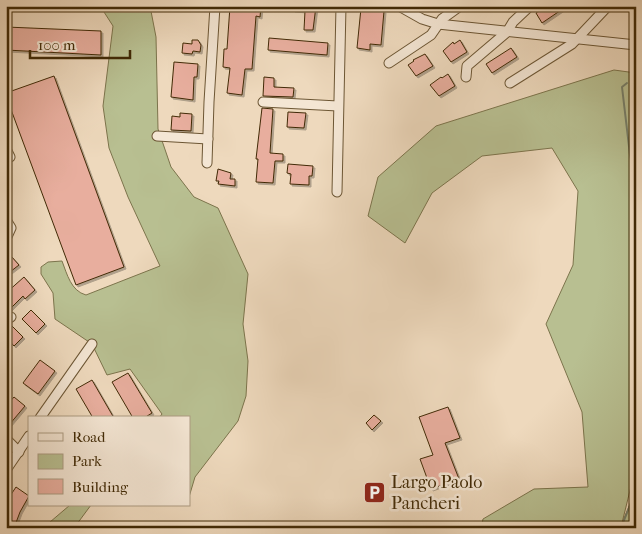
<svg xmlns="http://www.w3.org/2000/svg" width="642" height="534" font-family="'IM FELL French Canon',serif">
<defs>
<filter id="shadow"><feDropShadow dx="2" dy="2" stdDeviation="0" flood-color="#0004"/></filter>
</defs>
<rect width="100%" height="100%" fill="#eed9bd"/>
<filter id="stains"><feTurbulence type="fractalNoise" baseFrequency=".004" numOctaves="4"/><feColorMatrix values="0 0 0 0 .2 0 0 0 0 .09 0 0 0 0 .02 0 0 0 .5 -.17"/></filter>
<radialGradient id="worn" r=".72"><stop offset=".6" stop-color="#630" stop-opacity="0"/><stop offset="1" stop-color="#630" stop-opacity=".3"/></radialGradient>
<!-- green -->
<g fill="#b8bf91" stroke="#7c744c">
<path d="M106,6H150L156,37L158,129L171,167L194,197L218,208L248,274L243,324L248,361L246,396L238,421L195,477L189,497V418H159L162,414L130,369L107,375L92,344L55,319L53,293L41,274V267L48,262L62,261C67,274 71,291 86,295L160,266L128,197L109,148L103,106L113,26L104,12Z"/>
<polygon points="614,70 636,73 636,466 622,523 636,490 636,528 481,528 483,519 534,489 588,487 582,412 546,324 573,265 578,191 552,148 482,156 432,193 405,243 368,216 378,177 436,126"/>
<polygon points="70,505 91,505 74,528 43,528"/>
</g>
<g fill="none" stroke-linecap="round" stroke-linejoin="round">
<!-- stream -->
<g stroke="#76806b" stroke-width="2">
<polyline points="634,76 636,75"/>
<polyline points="627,83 622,87 630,155 636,186"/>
<polyline points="621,528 636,490"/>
</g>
</g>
<!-- building -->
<g fill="#e8ae9e" stroke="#412a06" filter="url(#shadow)">
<polygon points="230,6 261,6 260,17 256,16 252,69 245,69 242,95 227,93 230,68 223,67 224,49 227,49"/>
<polygon points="293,6 316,6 313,30 304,30 305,11 293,10"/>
<polygon points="546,6 567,6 542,23 536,13"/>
<polygon points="361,8 384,11 381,45 370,44 370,50 357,48"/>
<polygon points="6,27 101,31 101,55 6,50"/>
<polygon points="269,38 328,43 327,55 268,50"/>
<polygon points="192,40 198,40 201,45 200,52 193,51 192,54 182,53 183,43 192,44"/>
<polygon points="460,40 467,52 451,62 443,51 453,42 454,44"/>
<polygon points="511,48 517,57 492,73 486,64"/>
<polygon points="425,54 433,66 416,76 408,65 414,61 413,60"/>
<polygon points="174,62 198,64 197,77 194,77 193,100 171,97"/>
<polygon points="448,74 455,86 439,96 430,85 441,77 442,78"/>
<polygon points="54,76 124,267 76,285 6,96 6,93"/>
<polygon points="264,77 274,78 274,87 294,88 293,97 263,96"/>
<polygon points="262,108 273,109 270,153 283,154 283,161 275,161 273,183 256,182 258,159 256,159"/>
<polygon points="288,112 306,113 304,128 287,127"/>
<polygon points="180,113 192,114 191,131 171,130 172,116 180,117"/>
<polygon points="288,164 313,166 312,176 309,176 309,185 290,184 291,174 287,173"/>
<polygon points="218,169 231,173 230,179 235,179 235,186 218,184 219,181 216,181"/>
<polygon points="11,256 19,265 6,275 6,260"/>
<polygon points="24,277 35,290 25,299 23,296 9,310 6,307 6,293"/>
<polygon points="31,310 45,324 36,333 22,319"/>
<polygon points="12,326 23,337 14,346 6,337 6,332"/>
<polygon points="40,360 55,371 38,394 23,383"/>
<polygon points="128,373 152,413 144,418 133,418 112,382"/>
<polygon points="92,380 114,418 93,418 76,389"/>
<polygon points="14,397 25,406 9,425 6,422 6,406"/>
<polygon points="448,407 460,438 445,443 459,479 431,489 420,459 433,455 419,417"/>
<polygon points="374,415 381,421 372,430 366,423"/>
<polygon points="16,487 29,496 20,512 14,528 6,528 6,502"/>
</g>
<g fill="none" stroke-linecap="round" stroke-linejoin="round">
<defs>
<g id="minor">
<polyline points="399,6 422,19 438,24 636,45"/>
<polyline points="389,63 431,35 442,19 460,6"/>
<polyline points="466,77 467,66 507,32 513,22 530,6"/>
<polyline points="510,83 572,44 608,6"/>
<polyline points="263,102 338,106"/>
<polyline points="157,136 208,139"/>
<polyline points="6,149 10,157"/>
<polyline points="207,163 209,102 215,6"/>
<polyline points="337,192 341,6"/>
<polyline points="6,220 11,228 6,239"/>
<polyline points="6,320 11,317"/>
<polyline points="40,418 92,344"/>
<polyline points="6,439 19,452"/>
<polyline points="6,470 29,436"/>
</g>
</defs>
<!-- minor casing -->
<use href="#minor" stroke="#6c5634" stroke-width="11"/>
<!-- minor -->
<use href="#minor" stroke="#f4e6d4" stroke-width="9"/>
</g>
<!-- icons -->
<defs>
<symbol id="parking-square" viewBox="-11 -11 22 22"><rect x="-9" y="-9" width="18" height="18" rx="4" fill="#8f2418" stroke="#f4e6d4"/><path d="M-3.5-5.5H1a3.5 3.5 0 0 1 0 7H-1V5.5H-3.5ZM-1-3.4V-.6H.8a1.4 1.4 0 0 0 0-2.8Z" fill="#fff"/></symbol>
</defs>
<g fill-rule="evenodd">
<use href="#parking-square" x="362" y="480" width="25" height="25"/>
</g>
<g text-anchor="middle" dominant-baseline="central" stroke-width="5" stroke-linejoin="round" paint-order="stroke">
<!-- poi labels -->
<g font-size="18" fill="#412a06" stroke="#f4e6d4" text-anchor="start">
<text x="391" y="482">Largo Paolo<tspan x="391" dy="21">Pancheri</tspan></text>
</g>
</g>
<!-- margin -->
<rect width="642" height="534" fill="none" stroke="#eed9bd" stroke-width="25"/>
<rect x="8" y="8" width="627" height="519" fill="none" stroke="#412a06" stroke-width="2.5"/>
<rect x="12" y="12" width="617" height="509" fill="none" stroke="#412a06"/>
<!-- legend -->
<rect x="28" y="416" width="162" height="90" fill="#f4e6d4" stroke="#ac9b82"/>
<rect x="38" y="433" width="25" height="8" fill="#f4e6d4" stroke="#ac9b82"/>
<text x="72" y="442" font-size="15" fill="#412a06">Road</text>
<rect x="38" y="454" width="25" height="15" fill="#b8bf91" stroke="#ac9b82"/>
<text x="72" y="466" font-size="15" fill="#412a06">Park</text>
<rect x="38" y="479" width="25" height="15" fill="#e8ae9e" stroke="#ac9b82"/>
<text x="72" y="492" font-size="15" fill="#412a06">Building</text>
<!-- scale -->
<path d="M30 50v8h100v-8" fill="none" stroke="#412a06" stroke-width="2.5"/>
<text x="38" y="50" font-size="15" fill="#412a06" stroke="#f4e6d4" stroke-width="4" paint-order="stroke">100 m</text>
<rect width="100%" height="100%" filter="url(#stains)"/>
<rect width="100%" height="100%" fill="url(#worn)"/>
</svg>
